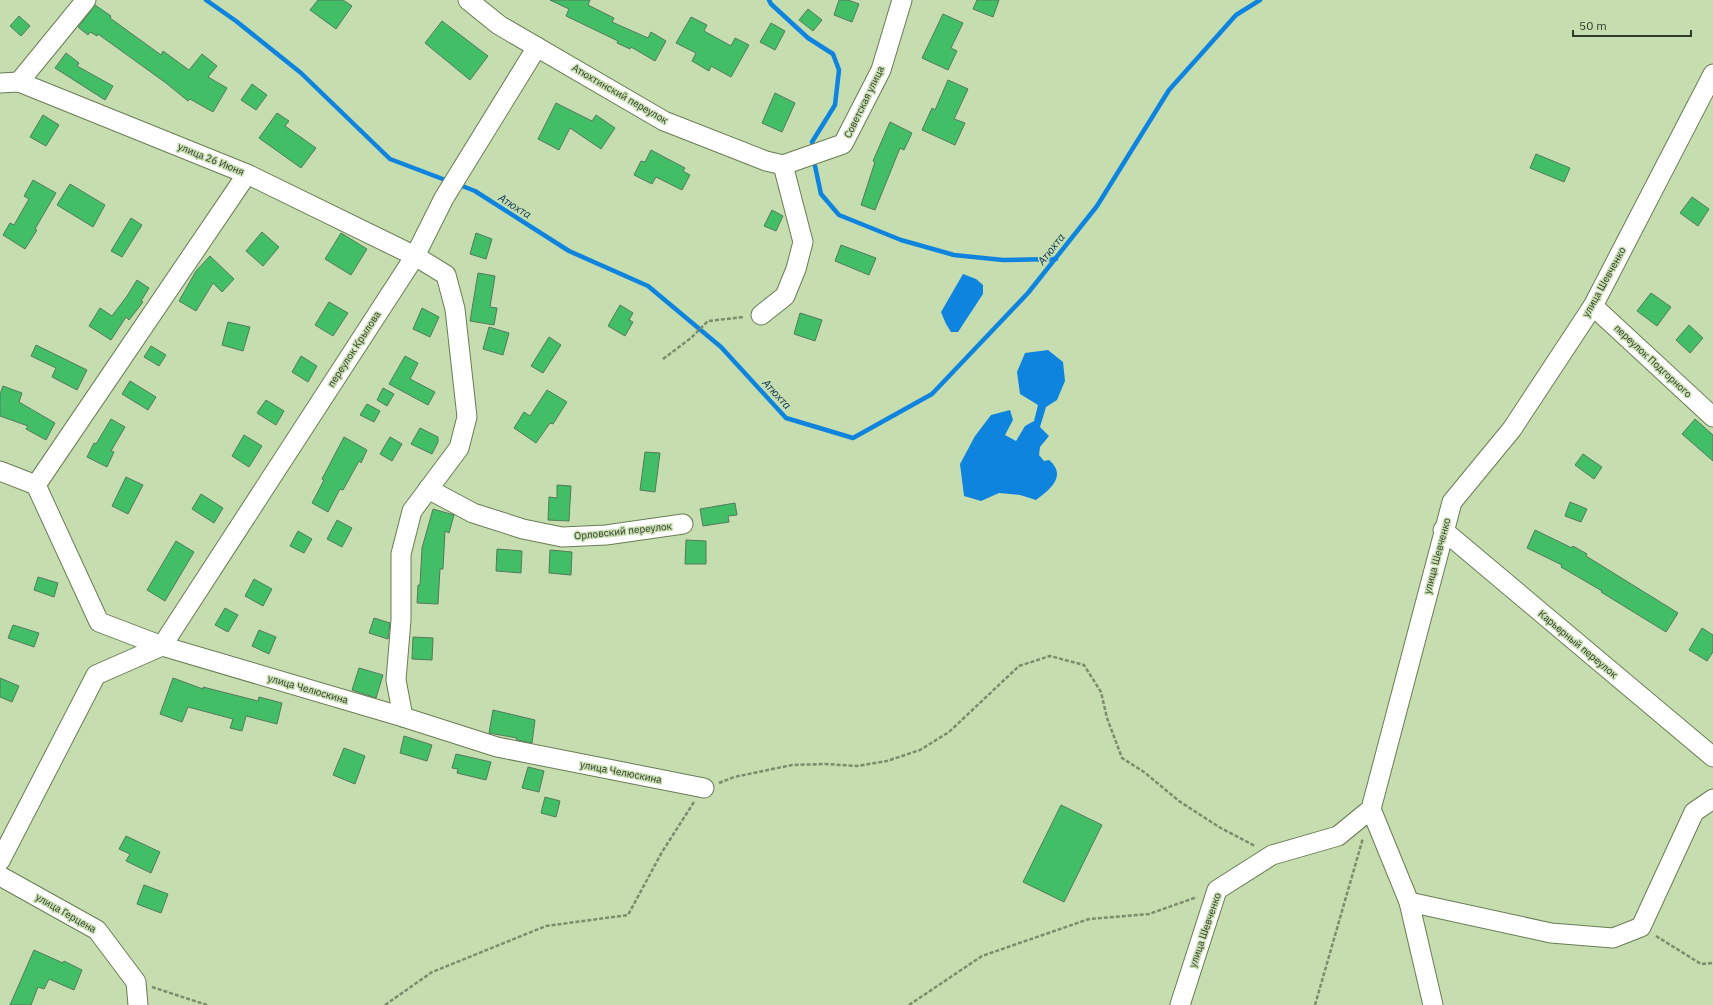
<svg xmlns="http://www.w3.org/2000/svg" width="1713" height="1005" font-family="'IBM Plex Sans',sans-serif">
<rect width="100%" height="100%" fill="#c6ddb0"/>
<!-- water -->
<g fill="#0e84de">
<polygon points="963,274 976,279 983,285 983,294 958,332 951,332 946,324 941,312"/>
<path d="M1048,350L1063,362L1065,381L1057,400L1046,407L1040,427L1049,436L1040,447L1039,455L1044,461L1049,460C1068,476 1049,490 1036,500L1020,495L999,493L981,501L964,496L960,464L975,436L991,415L1010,410L1013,420L1005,435L1016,441L1025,426L1034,421L1038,405L1020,394L1017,372L1025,353Z"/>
</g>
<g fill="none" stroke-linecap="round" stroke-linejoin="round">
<!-- stream -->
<g stroke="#0e84de" stroke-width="4.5">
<polyline points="206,0 236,21 301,73 390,159 448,181"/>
<polyline points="769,0 771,4 808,38 833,54 839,70 835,105 812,142"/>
<polyline points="815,166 821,194 839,215 901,240 954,255 1003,260 1056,259"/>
<polyline points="457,184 475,191 569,251 648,286 721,347 786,418 853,438 932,394 1028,293 1097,206 1169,90 1236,15 1260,0"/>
</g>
</g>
<!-- building -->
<g fill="#42be67" stroke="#547a5c">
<polygon points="318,0 343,0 352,6 336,29 310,10"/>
<polygon points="550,0 590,0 588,5 614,18 612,22 648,38 651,32 666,41 655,61 631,47 630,49 617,43 618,41 566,16 569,9"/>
<polygon points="839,0 848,0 859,4 852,22 834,15"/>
<polygon points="977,0 999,0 993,17 973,9"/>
<polygon points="95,5 111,16 110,18 161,55 163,51 189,70 202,54 217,66 208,77 227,88 213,112 190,99 188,101 166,83 98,34 97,36 90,32 88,35 78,27"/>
<polygon points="808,9 822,20 813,31 799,20"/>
<polygon points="943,14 963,23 951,48 957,51 948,70 922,58"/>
<polygon points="19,16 30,26 21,36 10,26"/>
<polygon points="691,17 707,25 704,31 731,46 735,38 749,45 731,77 711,66 709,71 692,61 696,53 676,43"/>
<polygon points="442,21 488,56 470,80 425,43"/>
<polygon points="771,23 785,31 775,50 760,42"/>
<polygon points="66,53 79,63 77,66 113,86 105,100 55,68"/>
<polygon points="948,80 968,89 954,119 965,123 955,145 922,130 932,108 935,110"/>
<polygon points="252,84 267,95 256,110 241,100"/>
<polygon points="775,93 795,103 782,132 762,123"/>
<polygon points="556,103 592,121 596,115 615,128 601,149 570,128 559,150 538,139"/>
<polygon points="277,113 289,121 285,126 316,148 301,168 259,138"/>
<polygon points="43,115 59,125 46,146 30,137"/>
<polygon points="890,122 912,133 904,150 900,148 875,210 861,205 875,162 873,161"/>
<polygon points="651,150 685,168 683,171 690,175 682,190 656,177 652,184 634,175 641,161 645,162"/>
<polygon points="1536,154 1570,168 1564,182 1530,168"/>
<polygon points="33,180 56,193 35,229 37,230 25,249 3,235 10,223 14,225 29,199 24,196"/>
<polygon points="70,184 105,205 93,227 57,205"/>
<polygon points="1692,197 1709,209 1698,226 1680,213"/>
<polygon points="772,210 783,216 776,231 764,226"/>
<polygon points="131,218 142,225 122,257 111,251"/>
<polygon points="262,232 279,247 263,266 246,251"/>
<polygon points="341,233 367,249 351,275 325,259"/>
<polygon points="476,233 492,239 486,259 470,254"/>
<polygon points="841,245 876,258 869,275 835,261"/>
<polygon points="210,256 234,279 222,292 213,283 196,311 179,301 196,271"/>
<polygon points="478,273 495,276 490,307 497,308 494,325 470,321"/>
<polygon points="137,280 149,288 141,301 143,302 129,320 126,317 111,340 89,326 100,308 112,316 127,296"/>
<polygon points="1651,293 1671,307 1657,326 1637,311"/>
<polygon points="329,302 348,313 333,336 315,325"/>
<polygon points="620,305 633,313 629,320 633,322 625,336 608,326"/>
<polygon points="422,308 439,317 430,337 413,329"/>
<polygon points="800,313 822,320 815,341 794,334"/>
<polygon points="228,322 250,327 243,351 222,345"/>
<polygon points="1689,325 1703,338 1690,353 1676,340"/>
<polygon points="489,327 509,333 503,355 483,349"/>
<polygon points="549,337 561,345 543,373 531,366"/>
<polygon points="36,345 87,370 77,390 52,377 56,368 31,356"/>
<polygon points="151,346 166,355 159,366 144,357"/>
<polygon points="301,356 317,366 308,382 292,372"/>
<polygon points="405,356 418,363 410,379 435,392 428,405 389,384"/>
<polygon points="130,381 156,397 148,410 122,394"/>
<polygon points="3,386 22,393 19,402 55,423 46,440 26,429 28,426 0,416 0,394"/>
<polygon points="383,388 394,394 387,406 377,400"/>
<polygon points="547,390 567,402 553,424 550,423 536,443 514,428 524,412 530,416"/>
<polygon points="266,400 284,411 276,425 257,413"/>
<polygon points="367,404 380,411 374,422 360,415"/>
<polygon points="111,419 125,427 111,451 114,452 107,467 87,457 94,443 96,444"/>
<polygon points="1695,419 1713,435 1713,461 1682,434"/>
<polygon points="420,428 438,437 438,442 432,454 411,444"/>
<polygon points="244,435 262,446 249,467 232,456"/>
<polygon points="344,437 367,450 361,463 359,461 343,490 340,489 328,512 312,503 324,480 322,479"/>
<polygon points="390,437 402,444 392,461 380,454"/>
<polygon points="645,452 660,453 655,492 640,490"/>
<polygon points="1583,454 1602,467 1594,479 1575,465"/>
<polygon points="126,477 143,485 128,514 112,506"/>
<polygon points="557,485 571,486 569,521 548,520 549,497 557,498"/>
<polygon points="201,494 223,508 214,523 192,509"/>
<polygon points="1570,502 1587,509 1581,522 1565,516"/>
<polygon points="735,503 737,515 728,516 729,522 703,526 700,509"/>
<polygon points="433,509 454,515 449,533 445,531 443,569 440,569 438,604 417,603 418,585 420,585 422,548"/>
<polygon points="337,520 352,528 342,547 327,539"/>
<polygon points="1535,530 1572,548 1573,546 1587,554 1586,556 1678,613 1666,632 1601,592 1602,591 1561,567 1562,565 1527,548"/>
<polygon points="298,531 312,539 304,553 290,546"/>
<polygon points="686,540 706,541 706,564 685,564"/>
<polygon points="176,541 194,552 165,601 147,590"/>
<polygon points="497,549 522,551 521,573 496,571"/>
<polygon points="550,550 572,552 571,575 549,573"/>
<polygon points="38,577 58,583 54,597 34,590"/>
<polygon points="254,579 272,589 263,606 245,596"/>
<polygon points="225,608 238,615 228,632 215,625"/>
<polygon points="374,618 390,623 388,639 369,633"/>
<polygon points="13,625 39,633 34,647 8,638"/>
<polygon points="1702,628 1713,635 1713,652 1707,661 1689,650"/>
<polygon points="259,630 276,637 269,654 252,646"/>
<polygon points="413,637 433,638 432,660 412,659"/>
<polygon points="359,668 383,675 376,698 352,690"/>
<polygon points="0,678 19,686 12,702 0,697"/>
<polygon points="173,678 203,689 203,687 258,701 259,697 282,703 277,724 246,716 242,731 230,728 233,719 188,707 182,722 160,714"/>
<polygon points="493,710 535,720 532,743 516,740 517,738 489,733"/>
<polygon points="404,736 432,745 427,761 400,753"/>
<polygon points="344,748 365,756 355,784 333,775"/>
<polygon points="456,754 491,762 486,780 457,773 458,769 452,768"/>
<polygon points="528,767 544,771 539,792 522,788"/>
<polygon points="545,797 560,801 556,817 541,813"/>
<polygon points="1061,805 1102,825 1064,902 1023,882"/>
<polygon points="126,836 160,852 151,873 126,861 130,854 119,849"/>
<polygon points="144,885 168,894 161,913 137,904"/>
<polygon points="34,950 63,963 64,961 82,970 74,990 49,979 44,989 38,987 31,1005 10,1005"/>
</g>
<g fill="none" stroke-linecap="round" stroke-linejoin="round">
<defs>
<g id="minor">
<polyline points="468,0 499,25 664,121 766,161 783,165"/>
<polyline points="19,82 86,0"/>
<polyline points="0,83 19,82 247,174 415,256 446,275 455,309 467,417 459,448 412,511 401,554 401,620 396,680 403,717"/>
<polyline points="783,165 843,144 881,70 902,0"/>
<polyline points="1593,306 1713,417"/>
<polyline points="761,315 785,296 796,269 803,242 783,165"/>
<polyline points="0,471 36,485 99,622 162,646 403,717 497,747 704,788"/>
<polyline points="36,485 247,174"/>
<polyline points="428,489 473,513 523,529 562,537 606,535 683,524"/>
<polyline points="1443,530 1713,757"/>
<polyline points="1371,809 1409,902 1433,1005"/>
<polyline points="0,861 96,675 162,646 415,256 444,198 537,47"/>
<polyline points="0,876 97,930 136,982 138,1005"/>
<polyline points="1409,902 1551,933 1613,938 1641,927 1694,812 1713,799"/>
<polyline points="1180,1005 1217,890 1272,855 1338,836 1371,809 1452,502 1512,429 1593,306 1713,74"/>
</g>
</defs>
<!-- minor casing -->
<use href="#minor" stroke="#697d54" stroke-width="21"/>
<!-- path -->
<g stroke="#7c8c6c" stroke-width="2.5" stroke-dasharray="4 2" stroke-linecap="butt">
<polyline points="663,359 691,338 708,321 744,317"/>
<polyline points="719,783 734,777 792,765 825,764 857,766 887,761 920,750 949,732 1019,666 1050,656 1084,665 1101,692 1107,718 1122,758 1144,772 1179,801 1219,827 1255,846"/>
<polyline points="1656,936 1701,964 1713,963"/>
<polyline points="152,987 207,1005"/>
<polyline points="385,1005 432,972 546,926 628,915 662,852 694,802"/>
<polyline points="909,1005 982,956 1089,919 1149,914 1197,897"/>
<polyline points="1315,1005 1363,838"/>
</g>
<!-- minor -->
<use href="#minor" stroke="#fff" stroke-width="19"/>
</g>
<g text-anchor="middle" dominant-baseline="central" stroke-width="3" stroke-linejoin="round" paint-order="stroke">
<!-- street labels -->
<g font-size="10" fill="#313a28" stroke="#c6ddb0">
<text transform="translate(620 94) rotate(30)">Атюхтинский переулок</text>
<text transform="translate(864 102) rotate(-64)">Советская улица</text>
<text transform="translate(211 159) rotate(22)">улица 26 Июня</text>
<text transform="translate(1604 282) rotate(-61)">улица Шевченко</text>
<text transform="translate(354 349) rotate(-57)">переулок Крылова</text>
<text transform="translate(1653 361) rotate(43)">переулок Подгорного</text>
<text transform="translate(623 531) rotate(-6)">Орловский переулок</text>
<text transform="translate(1437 556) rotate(-75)">улица Шевченко</text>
<text transform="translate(1578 644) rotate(40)">Карьерный переулок</text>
<text transform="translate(308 689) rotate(16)">улица Челюскина</text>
<text transform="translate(621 772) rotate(11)">улица Челюскина</text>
<text transform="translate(66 913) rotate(30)">улица Герцена</text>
<text transform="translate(1205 930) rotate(-71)">улица Шевченко</text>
</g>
<!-- water labels -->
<g font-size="11" font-style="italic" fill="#073054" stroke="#c6ddb0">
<text transform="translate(515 206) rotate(32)">Атюхта</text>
<text transform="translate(1051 249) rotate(-52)">Атюхта</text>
<text transform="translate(777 394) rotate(47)">Атюхта</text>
</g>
</g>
<!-- scale -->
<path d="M1573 30v6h118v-6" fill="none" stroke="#313a28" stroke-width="2"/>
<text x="1579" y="30" font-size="12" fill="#313a28" stroke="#c6ddb0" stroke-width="3" paint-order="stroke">50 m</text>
</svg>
